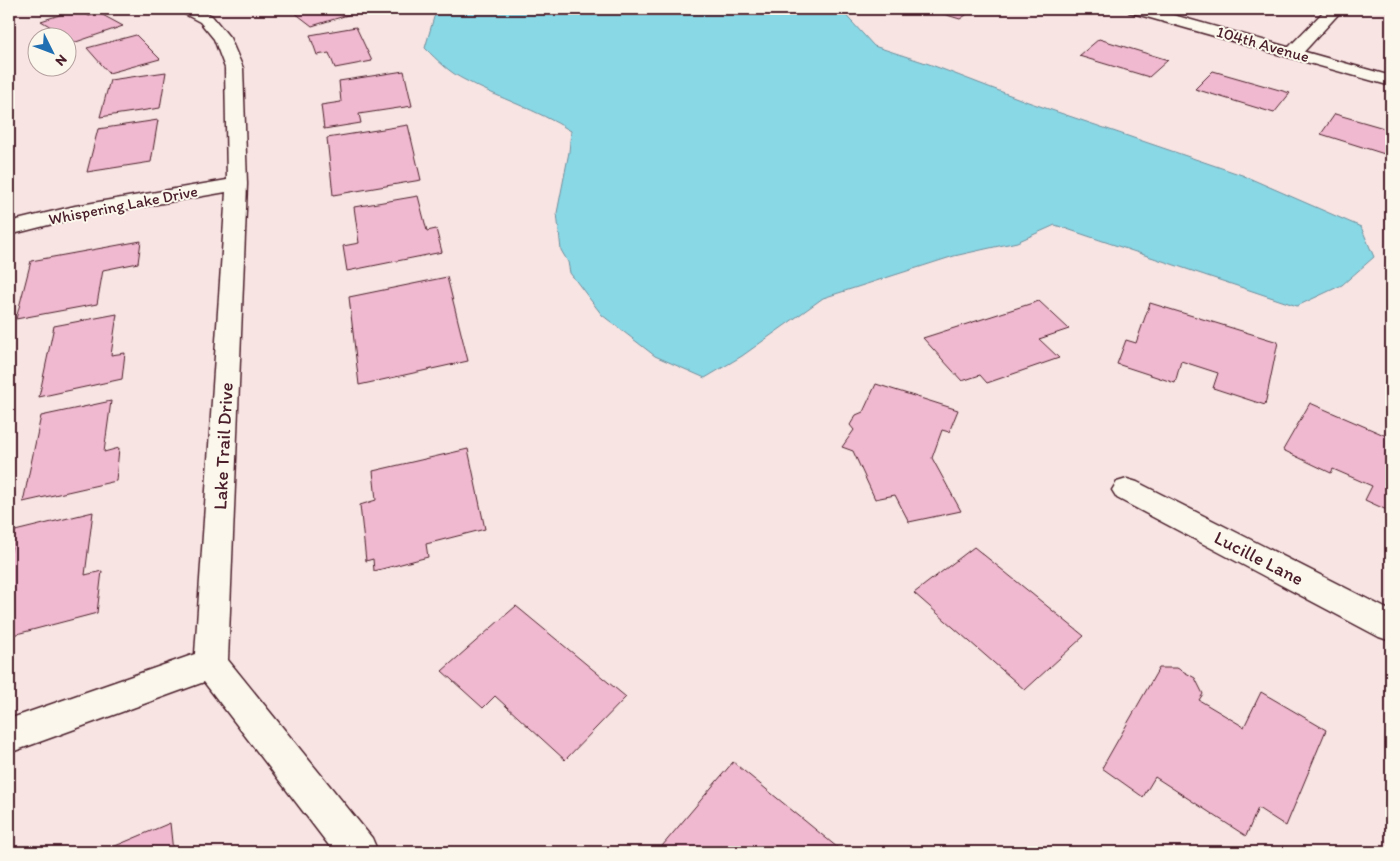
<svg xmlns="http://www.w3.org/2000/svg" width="1400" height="861" font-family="Itim,sans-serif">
<rect width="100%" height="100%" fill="#f8e4e3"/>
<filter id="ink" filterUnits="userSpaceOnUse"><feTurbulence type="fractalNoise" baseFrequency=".02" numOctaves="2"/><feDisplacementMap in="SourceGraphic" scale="10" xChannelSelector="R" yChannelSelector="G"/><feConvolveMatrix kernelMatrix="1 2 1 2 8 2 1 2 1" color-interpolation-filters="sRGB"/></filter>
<g filter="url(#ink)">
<!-- water -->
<path fill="#89d8e6" stroke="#708e9b" d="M440,9H831L841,10L874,46L929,64L1028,102L1242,175L1361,227L1374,257L1342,285L1297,306L1055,225L1017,242L954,256L823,298L742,356L705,378L655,356L602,315L570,273L568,262L561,250L557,213L569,152L571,131C536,109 500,99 465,80C450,73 437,60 425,48L434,17Z"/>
<!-- building -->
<g fill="#f0b9cf" stroke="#4a1f2b">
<polygon points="78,9 89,16 99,13 123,26 76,42 41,21"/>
<polygon points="290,9 348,9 354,13 312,26"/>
<polygon points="927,9 975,9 960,19"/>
<polygon points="356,27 372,61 335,68 329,53 317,55 310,35"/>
<polygon points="136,35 160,59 109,73 87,48"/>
<polygon points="1099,39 1168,60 1149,77 1079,56"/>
<polygon points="404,71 412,106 359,114 361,123 324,129 321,105 341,102 339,81"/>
<polygon points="1213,71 1290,93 1274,113 1195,89"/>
<polygon points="166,72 160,108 100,117 110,80"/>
<polygon points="1335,114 1391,130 1391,156 1321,134"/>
<polygon points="158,120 151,162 87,172 98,129"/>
<polygon points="408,125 421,180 333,195 327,138"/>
<polygon points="418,196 427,231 436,229 442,252 347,271 343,246 359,243 354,207"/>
<polygon points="141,241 138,263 103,270 97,304 16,319 31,261"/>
<polygon points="447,277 468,361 359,385 349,297"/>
<polygon points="1039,301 1069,329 1039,339 1059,358 987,383 980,375 962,381 923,338"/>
<polygon points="1150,303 1278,342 1265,405 1213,388 1218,373 1181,361 1175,383 1117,364 1126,340 1136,343"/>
<polygon points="117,314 111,355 125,353 122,379 39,397 54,326"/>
<polygon points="876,384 958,410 949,432 942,430 932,458 961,511 909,522 895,495 875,499 853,451 842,447 854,430 850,425 856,415 863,412"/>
<polygon points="111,401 104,452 119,448 116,481 23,502 41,416"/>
<polygon points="1310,403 1391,438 1391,512 1365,500 1372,486 1333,469 1331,473 1283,450"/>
<polygon points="468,449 485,529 426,544 428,557 374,571 373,559 366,561 360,505 376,500 373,471"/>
<polygon points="93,512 85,575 102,571 97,613 9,636 9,560 15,531"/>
<polygon points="974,547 1084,636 1025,690 914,593"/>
<polygon points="516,606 626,697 565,760 495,696 483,708 442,671"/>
<polygon points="1159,668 1177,668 1195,678 1203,694 1199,700 1244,727 1261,692 1326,730 1286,826 1258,808 1246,836 1155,777 1143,797 1102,768"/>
<polygon points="733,762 843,852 657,852"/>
<polygon points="170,823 173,852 101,852"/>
</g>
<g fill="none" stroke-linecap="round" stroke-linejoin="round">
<defs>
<g id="minor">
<polygon points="179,9 198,9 212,16 230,38 243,68 247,184 228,660 372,838 378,852 334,852 204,682 9,753 9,719 195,654 226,192 76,218 9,235 9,222 75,206 227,180 225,68 214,39 200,22 181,12"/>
<polygon points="1326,9 1343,9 1300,56 1288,56 1286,52 1288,48"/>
<polygon points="1127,479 1137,482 1391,611 1391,641 1379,637 1117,498 1112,490 1117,482"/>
</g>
<polygon id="tertiary" points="1127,9 1152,9 1391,76 1391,86 1129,12"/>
</defs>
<!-- minor casing -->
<use href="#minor" stroke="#4a1f2b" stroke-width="3"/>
<!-- tertiary casing -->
<use href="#tertiary" stroke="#4a1f2b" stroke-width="3"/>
<!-- minor -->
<use href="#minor" fill="#fbf7ec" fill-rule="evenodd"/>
<!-- tertiary -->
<use href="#tertiary" fill="#fbf7ec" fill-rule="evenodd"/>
</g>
</g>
<g text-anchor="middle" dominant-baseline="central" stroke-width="4" stroke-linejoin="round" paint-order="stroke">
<!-- far-street labels -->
<g font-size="16" fill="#4a1f2b" stroke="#fbf7ec">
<text transform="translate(1263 44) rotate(16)">104th Avenue</text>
<text transform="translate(123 205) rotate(-11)">Whispering Lake Drive</text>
</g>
<!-- street labels -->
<g font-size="19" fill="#4a1f2b" stroke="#fbf7ec">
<text transform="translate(223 446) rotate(-87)">Lake Trail Drive</text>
<text transform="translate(1259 558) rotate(27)">Lucille Lane</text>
</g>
</g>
<!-- margin -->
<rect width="1400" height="861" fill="none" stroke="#fbf7ec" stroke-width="30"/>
<rect x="15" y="15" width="1370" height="831" fill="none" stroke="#4a1f2b" stroke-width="2" filter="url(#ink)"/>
<!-- north arrow -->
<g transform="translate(52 52) rotate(132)"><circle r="24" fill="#fbf7ec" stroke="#b4a19f"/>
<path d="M0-4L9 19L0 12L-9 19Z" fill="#1f6fb2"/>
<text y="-8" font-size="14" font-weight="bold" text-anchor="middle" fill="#4a1f2b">N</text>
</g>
</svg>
